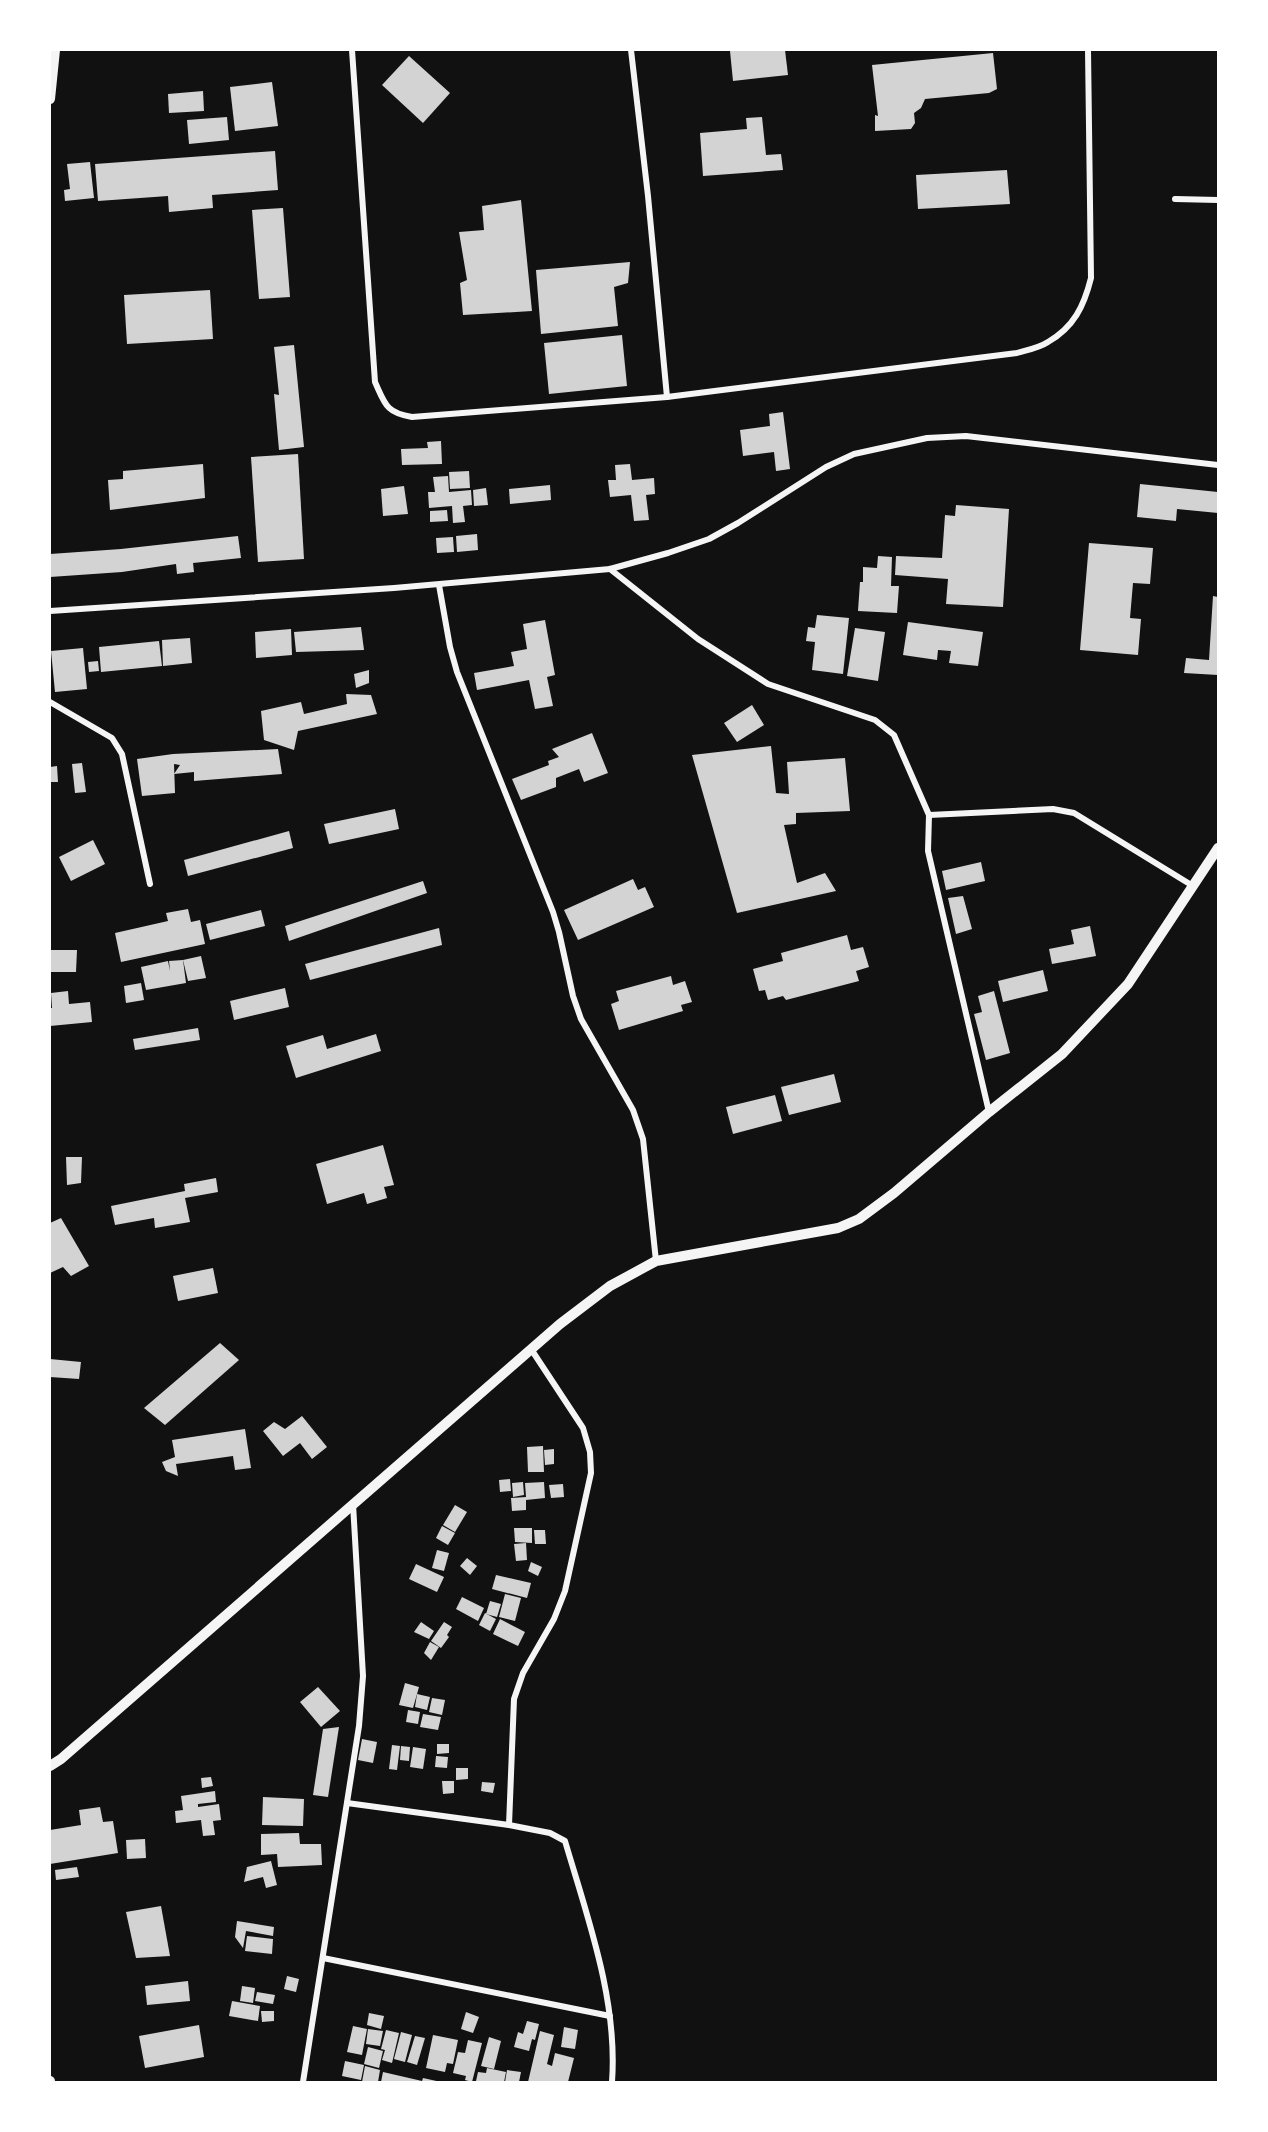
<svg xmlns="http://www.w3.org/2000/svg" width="1268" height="2132" font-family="'Exo 2',sans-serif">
<rect width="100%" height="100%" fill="#111"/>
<!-- building -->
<g fill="#d3d3d3">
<polygon points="739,50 785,50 788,75 733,81 730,51"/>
<polygon points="993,53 997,89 989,93 925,99 921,108 914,113 915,123 911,129 875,131 875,115 878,116 872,65"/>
<polygon points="409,56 450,93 423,123 382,85"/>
<polygon points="272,82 278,126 235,131 230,87"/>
<polygon points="203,91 204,111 169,113 168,94"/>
<polygon points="227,117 229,140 189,144 187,120"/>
<polygon points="762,117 766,155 781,154 783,170 703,176 700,133 747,129 746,118"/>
<polygon points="275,151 278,190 212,195 213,208 169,212 168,196 98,201 95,164"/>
<polygon points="90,162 94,198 65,201 64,190 70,189 67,164"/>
<polygon points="1007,170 1010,204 918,209 916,175"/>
<polygon points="521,200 532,311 463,315 460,283 467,280 459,232 484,230 482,206"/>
<polygon points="283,208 290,297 259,299 252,210"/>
<polygon points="630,262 628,283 614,287 618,326 541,334 536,270"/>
<polygon points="210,290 213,339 127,344 124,295"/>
<polygon points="622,335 627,386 549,394 544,343"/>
<polygon points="294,345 304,447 279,450 274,394 279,395 274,347"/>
<polygon points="783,412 790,469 776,471 774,452 743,456 740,430 770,426 769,414"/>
<polygon points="441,441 442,464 402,465 401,449 428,448 427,442"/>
<polygon points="298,454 304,559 258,562 251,457"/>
<polygon points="203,464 205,498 110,510 108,480 123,479 123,471"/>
<polygon points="630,464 632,480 654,478 655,494 646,495 649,520 634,521 631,495 610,497 608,480 616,480 615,465"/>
<polygon points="469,471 470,488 450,489 449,472"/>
<polygon points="448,476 449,492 471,490 472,505 463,506 465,522 453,523 452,506 429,508 428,492 435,492 433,477"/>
<polygon points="1140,484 1218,492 1218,513 1177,509 1176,521 1137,517"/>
<polygon points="550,485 551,500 510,504 509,489"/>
<polygon points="404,486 408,514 383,516 381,489"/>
<polygon points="486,488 488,505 474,506 473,490"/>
<polygon points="956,505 1009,509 1003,607 946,604 948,579 895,575 896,556 942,558 945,515 955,516"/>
<polygon points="447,510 448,521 430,522 430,511"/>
<polygon points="477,534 478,550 457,552 456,536"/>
<polygon points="238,536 241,558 193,563 194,572 177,574 176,564 122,572 50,577 50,554 121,549"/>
<polygon points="453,537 454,552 437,553 436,538"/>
<polygon points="1089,543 1153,548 1150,584 1133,583 1130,618 1141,619 1138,655 1080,650"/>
<polygon points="878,556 892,557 891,586 899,586 897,613 858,611 860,582 863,582 863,567 877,568"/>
<polygon points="1213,596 1218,597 1218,675 1184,673 1186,658 1209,660"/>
<polygon points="817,615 849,618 843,674 812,670 815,642 806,641 808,627 815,628"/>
<polygon points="545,620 555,675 547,677 553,706 535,709 529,680 477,690 474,673 514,666 511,652 527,649 523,624"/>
<polygon points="908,622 983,632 978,666 949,663 951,651 938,650 937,660 903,655"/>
<polygon points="361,627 364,650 296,652 294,632"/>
<polygon points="855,628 885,632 878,681 847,676"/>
<polygon points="291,629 292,655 256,658 255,632"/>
<polygon points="190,638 192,663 163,666 162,640"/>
<polygon points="159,641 162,666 101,672 99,647"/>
<polygon points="83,648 87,689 55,692 51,651"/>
<polygon points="98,661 99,671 89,672 88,662"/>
<polygon points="369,670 369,683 356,688 354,674"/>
<polygon points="346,694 371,695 377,714 298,731 294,750 264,740 261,711 301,702 304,714 347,704"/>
<polygon points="752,705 764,725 737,742 724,723"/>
<polygon points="592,733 608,773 584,782 579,769 556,778 556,787 521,800 512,779 549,765 548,761 559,757 552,749"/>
<polygon points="771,746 776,793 789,794 787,762 845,758 850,811 796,813 796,824 784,825 797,883 825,873 836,891 737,913 692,755"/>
<polygon points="278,749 282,774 194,781 194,772 174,774 180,765 174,764 175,793 142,796 137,759 173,754"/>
<polygon points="82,763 86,792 75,793 72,764"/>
<polygon points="57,766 58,782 50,782 50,767"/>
<polygon points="395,809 399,829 329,844 324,824"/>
<polygon points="289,831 293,848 188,876 184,860"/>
<polygon points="93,840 105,864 71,881 59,857"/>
<polygon points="981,862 985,881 946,890 942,871"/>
<polygon points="633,879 638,890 645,887 654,907 578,940 564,910"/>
<polygon points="423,881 427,893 289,941 285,926"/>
<polygon points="963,896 972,929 956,934 948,898"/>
<polygon points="188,909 191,922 200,920 205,944 121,962 115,933 168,921 166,913"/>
<polygon points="261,910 265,926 210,940 206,924"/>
<polygon points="1090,926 1096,956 1052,964 1049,949 1074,944 1071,930"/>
<polygon points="439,928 442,945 310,980 305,964"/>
<polygon points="847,935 851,950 863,947 869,967 856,971 859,981 786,1000 783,996 768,1000 765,990 759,991 753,969 783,961 781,953"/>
<polygon points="50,950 77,950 76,972 50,972"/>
<polygon points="201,956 206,978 188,981 183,960"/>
<polygon points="183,960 186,983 146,990 141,967 168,961 170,971 169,961"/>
<polygon points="1043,970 1048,991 1003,1002 998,981"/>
<polygon points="671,976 673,985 685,981 692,1002 681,1005 683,1011 619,1030 611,1004 619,1001 616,991"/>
<polygon points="141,983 144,1000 126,1003 124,986"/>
<polygon points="285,988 289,1007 234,1020 230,1001"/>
<polygon points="68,991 69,1004 90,1002 92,1022 50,1026 50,1008 52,1008 51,993"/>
<polygon points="994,991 1010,1053 986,1060 974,1014 982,1012 978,996"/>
<polygon points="198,1028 200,1040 135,1050 133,1039"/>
<polygon points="376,1034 381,1051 296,1078 286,1046 323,1035 327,1049"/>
<polygon points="834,1074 841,1102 789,1115 781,1087"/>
<polygon points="775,1095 782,1121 733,1134 726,1107"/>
<polygon points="383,1145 394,1185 384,1187 387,1198 367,1204 364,1193 327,1204 316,1164"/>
<polygon points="66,1157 82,1157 81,1183 67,1185"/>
<polygon points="216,1178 218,1192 185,1198 190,1222 155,1228 154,1218 115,1225 111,1206 185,1191 184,1184"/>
<polygon points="61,1218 89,1266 71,1276 63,1267 50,1273 50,1223"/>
<polygon points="213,1268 218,1293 178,1301 173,1276"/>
<polygon points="220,1343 239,1360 165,1425 144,1408"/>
<polygon points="50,1359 81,1362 79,1379 50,1377"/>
<polygon points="302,1416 327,1447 312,1459 300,1443 283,1456 263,1431 274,1422 285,1429"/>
<polygon points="245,1429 251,1468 235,1470 233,1456 176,1464 178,1476 166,1471 162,1462 175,1457 172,1440"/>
<polygon points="543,1446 544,1472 528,1472 527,1447"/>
<polygon points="554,1449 554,1464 545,1465 544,1450"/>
<polygon points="510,1479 511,1491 500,1492 499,1480"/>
<polygon points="523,1482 524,1495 513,1497 512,1483"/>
<polygon points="544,1482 545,1498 526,1500 526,1510 512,1511 511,1498 526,1497 525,1483"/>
<polygon points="563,1484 564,1497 551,1498 549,1485"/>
<polygon points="455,1505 467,1512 455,1532 443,1525"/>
<polygon points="442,1526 455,1533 448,1545 436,1538"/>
<polygon points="514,1528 532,1528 532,1543 515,1542"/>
<polygon points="534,1530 545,1530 546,1544 535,1544"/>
<polygon points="526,1543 527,1560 516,1561 514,1544"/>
<polygon points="437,1550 449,1553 444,1571 432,1568"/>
<polygon points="467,1558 477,1566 470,1575 460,1566"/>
<polygon points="531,1562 542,1567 538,1576 528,1571"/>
<polygon points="416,1564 444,1577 437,1592 409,1579"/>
<polygon points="496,1575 531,1583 527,1598 492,1589"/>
<polygon points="505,1594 521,1598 515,1621 499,1617"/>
<polygon points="462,1597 484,1608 478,1621 456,1609"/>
<polygon points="490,1601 501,1604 497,1617 486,1614"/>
<polygon points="485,1613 496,1619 490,1631 479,1625"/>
<polygon points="500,1619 525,1632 518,1646 493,1634"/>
<polygon points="421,1622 434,1631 429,1639 414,1632"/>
<polygon points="444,1622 452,1627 447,1635 449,1637 441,1648 431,1641"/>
<polygon points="430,1642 439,1647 431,1660 424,1653"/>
<polygon points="405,1683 419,1687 413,1708 399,1705"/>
<polygon points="318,1687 340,1711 321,1727 300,1702"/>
<polygon points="417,1694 430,1697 427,1710 415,1707"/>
<polygon points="432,1698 445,1700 442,1715 429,1712"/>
<polygon points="408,1710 420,1712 418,1724 406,1722"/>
<polygon points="423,1714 441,1717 438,1730 420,1727"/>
<polygon points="339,1727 328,1797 313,1795 323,1729"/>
<polygon points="362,1739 377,1742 373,1763 358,1760"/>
<polygon points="437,1744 449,1744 449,1753 437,1754"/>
<polygon points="392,1745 400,1746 397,1770 389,1769"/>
<polygon points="401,1746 410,1747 409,1761 400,1760"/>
<polygon points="413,1747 426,1749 423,1769 410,1767"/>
<polygon points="436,1756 448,1757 447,1768 435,1767"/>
<polygon points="456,1768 468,1768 468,1779 456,1780"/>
<polygon points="211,1777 213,1786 202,1788 201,1778"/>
<polygon points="442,1781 454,1781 454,1793 443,1794"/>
<polygon points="482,1782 495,1783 493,1793 481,1791"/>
<polygon points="215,1791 216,1802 198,1804 198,1807 219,1804 221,1820 213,1821 215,1835 203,1836 201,1820 176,1823 175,1811 183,1810 181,1796"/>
<polygon points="263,1797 304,1799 303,1826 262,1825"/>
<polygon points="100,1807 103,1822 113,1821 118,1853 50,1864 50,1830 81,1825 79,1810"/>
<polygon points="299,1833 300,1844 321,1844 322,1865 278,1867 277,1854 261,1855 261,1834"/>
<polygon points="145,1839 146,1858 127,1859 126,1840"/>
<polygon points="271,1861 277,1885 266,1888 263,1877 244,1882 247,1867"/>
<polygon points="77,1867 79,1877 56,1880 55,1870"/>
<polygon points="161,1906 170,1956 136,1958 126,1912"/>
<polygon points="237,1921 274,1927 273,1936 246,1931 243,1948 235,1937"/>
<polygon points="247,1936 273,1939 272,1954 245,1951"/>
<polygon points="287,1976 299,1979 296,1992 284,1989"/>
<polygon points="188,1981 190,2001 147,2005 145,1986"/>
<polygon points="242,1986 255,1988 253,2003 240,2001"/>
<polygon points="257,1992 275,1995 273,2004 255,2001"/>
<polygon points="232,2001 260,2006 258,2021 229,2016"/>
<polygon points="261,2011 274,2011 274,2021 262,2022"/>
<polygon points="466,2012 479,2017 473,2033 461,2029"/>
<polygon points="369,2013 384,2016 381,2029 367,2025"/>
<polygon points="527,2021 539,2024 535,2040 532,2039 529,2051 514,2047 518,2032 523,2034"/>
<polygon points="199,2025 204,2057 145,2068 139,2036"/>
<polygon points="353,2026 367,2029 362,2055 347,2052"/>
<polygon points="564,2027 578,2030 575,2049 561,2047"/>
<polygon points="368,2029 383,2031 380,2046 366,2044"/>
<polygon points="386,2030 399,2033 392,2063 382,2060 385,2050 381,2049"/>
<polygon points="540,2031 554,2035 547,2064 552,2066 555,2053 574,2058 568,2082 528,2082"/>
<polygon points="401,2032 412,2035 405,2062 394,2059"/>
<polygon points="433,2035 458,2040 453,2064 447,2063 445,2072 426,2068"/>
<polygon points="415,2036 425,2038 417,2065 407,2062"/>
<polygon points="489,2037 501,2041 494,2069 481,2066"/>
<polygon points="468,2040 482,2043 472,2082 465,2080 466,2076 453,2073 458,2052 465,2053"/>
<polygon points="368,2047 383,2051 379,2068 364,2064"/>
<polygon points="345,2061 364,2065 361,2080 342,2076"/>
<polygon points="365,2066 380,2070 378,2082 362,2082"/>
<polygon points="487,2068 506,2072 504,2082 476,2081 478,2072 486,2073"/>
<polygon points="507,2070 521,2072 519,2082 505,2082"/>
<polygon points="383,2072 422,2081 423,2078 441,2082 381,2082"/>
</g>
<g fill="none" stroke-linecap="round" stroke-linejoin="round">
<!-- minor -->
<g stroke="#f5f5f5" stroke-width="6">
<path d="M352,50L375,382C385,404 386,413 412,417L667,397L1017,353C1027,350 1039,348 1048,342C1074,327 1084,306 1091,278L1088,50"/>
<polyline points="631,50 648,196 667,397"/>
<polyline points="1175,199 1218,200"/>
<polyline points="610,569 698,639 768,684 875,720 894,735 929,815 928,851 989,1112"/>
<polyline points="439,585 450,647 457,672 553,912 559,932 573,996 581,1019 633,1110 643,1139 656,1261"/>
<polyline points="50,611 394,588 610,569 668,553 709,539 738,523 826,467 854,454 927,438 966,436 1218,465"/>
<polyline points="50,702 112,738 122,754 150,884"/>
<polyline points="929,815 1053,809 1074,813 1193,886"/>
<path d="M347,1803L509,1825L550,1833L565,1841C588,1919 618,2001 612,2082"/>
<polyline points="509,1825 514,1699 523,1673 554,1619 565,1591 591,1473 590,1452 583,1428 531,1349"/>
<polyline points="323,1958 610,2016"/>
<polyline points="303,2082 359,1726 363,1676 353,1504"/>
</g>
<!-- tertiary -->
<g stroke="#f5f5f5" stroke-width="10">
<polyline points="50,99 55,50"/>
<polyline points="50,1766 61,1759 560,1324 610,1286 656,1261 838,1228 859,1219 894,1193 989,1112 1062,1054 1128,984 1218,848"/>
<polyline points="50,2081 50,2082"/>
</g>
</g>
<!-- border -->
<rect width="1268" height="2132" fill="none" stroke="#ffffff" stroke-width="102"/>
</svg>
